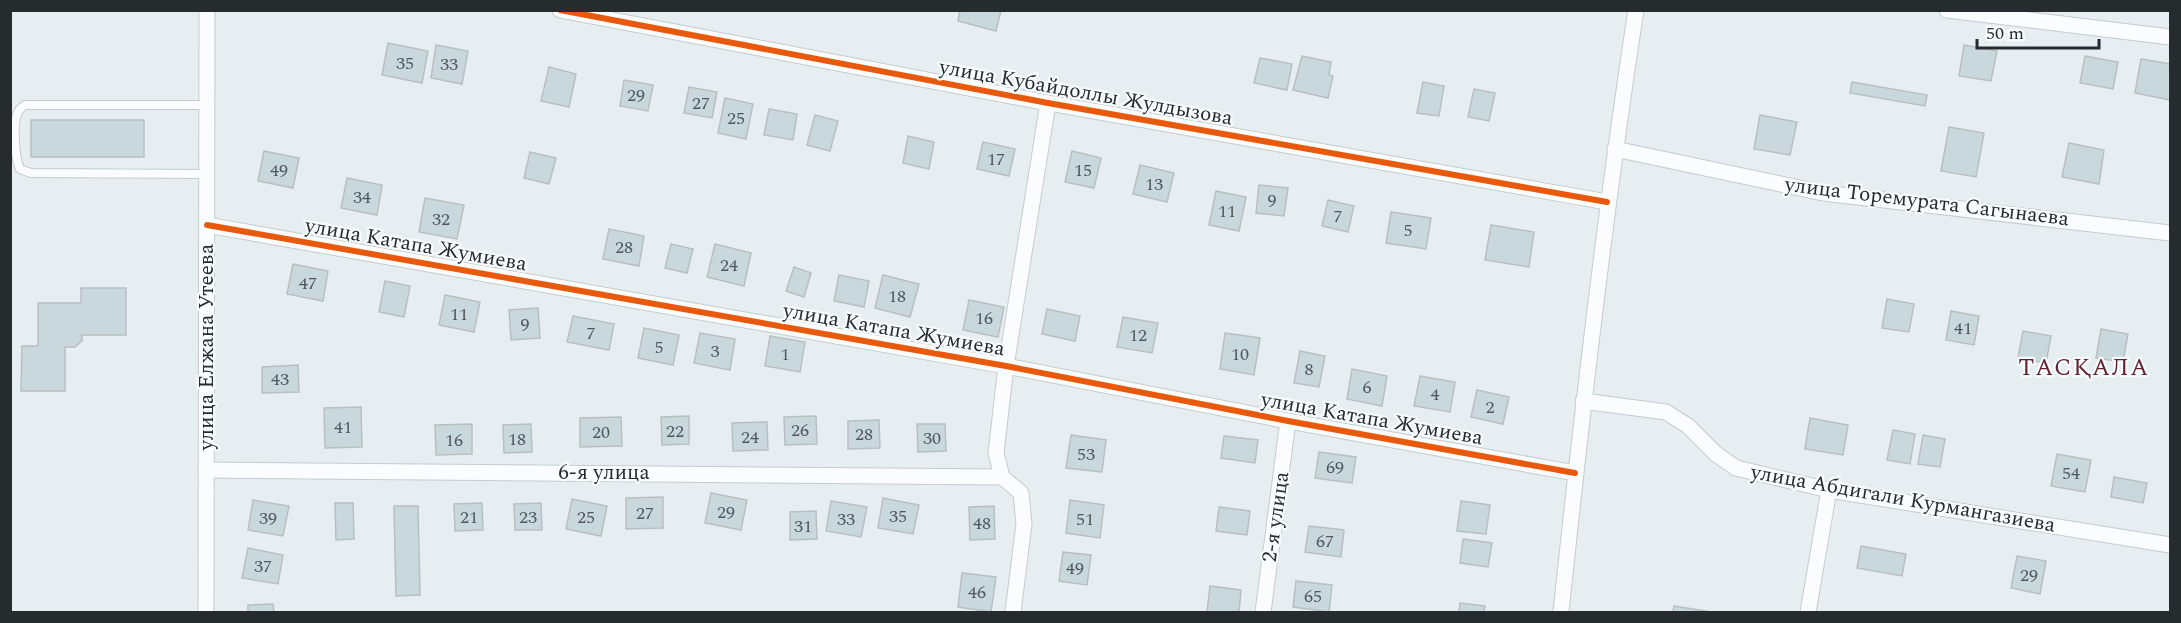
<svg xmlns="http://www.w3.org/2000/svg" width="2181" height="623" font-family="Spectral,serif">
<rect width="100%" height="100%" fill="#e7eef1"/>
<!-- building -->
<g fill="#c9d8dd" stroke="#b9bfc1" stroke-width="1.5">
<polygon points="960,10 1001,10 996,31 958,21"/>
<polygon points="388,43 428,51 422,83 382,75"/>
<polygon points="436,45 468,51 462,84 431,78"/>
<polygon points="1964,45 1997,51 1991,81 1959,76"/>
<polygon points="1302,56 1331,62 1329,75 1333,76 1328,98 1293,90"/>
<polygon points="2085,56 2118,62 2113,89 2080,83"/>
<polygon points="1260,58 1292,64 1287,90 1254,83"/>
<polygon points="2141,59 2170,64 2170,100 2135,93"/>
<polygon points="549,67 576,74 569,107 541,101"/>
<polygon points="624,80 653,85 648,111 620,106"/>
<polygon points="1423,82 1444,86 1439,116 1417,113"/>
<polygon points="1852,82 1927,95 1925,106 1850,93"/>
<polygon points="689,87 717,92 712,118 684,113"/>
<polygon points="1474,89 1495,93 1489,121 1468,117"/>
<polygon points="725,98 753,104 746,139 718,133"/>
<polygon points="769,109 797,114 793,140 764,135"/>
<polygon points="815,115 838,121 830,151 807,145"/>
<polygon points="1760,115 1797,122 1790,155 1754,149"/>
<rect x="31" y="120" width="113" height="37"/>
<polygon points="1949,127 1984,133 1976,177 1941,171"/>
<polygon points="908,136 934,142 929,169 903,163"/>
<polygon points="983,142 1015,149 1009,176 977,169"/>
<polygon points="2069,143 2104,150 2099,184 2062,177"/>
<polygon points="264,151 299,158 293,188 258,181"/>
<polygon points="1072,151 1101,158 1094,188 1065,182"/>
<polygon points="530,152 556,158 549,184 524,178"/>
<polygon points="1140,165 1174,173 1167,202 1133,194"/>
<polygon points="347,178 382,185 377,215 341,208"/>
<polygon points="1259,185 1288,188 1284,216 1256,213"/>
<polygon points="1216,191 1246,197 1239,231 1209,225"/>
<polygon points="425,198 464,205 457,239 419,232"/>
<polygon points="1328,200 1354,206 1348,232 1322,226"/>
<polygon points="1391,212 1431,218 1426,249 1386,243"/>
<polygon points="1491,225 1534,232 1529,267 1485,260"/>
<polygon points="609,229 644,236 639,266 603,259"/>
<polygon points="671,244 693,249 687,273 665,268"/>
<polygon points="715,244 751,253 744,286 707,277"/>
<polygon points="293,264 328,271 323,301 287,294"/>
<polygon points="794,267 811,273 804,297 786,291"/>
<polygon points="839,275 869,281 864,307 834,301"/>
<polygon points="883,275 919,284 910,317 875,308"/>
<polygon points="385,281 410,286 404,317 379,312"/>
<polygon points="81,288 126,288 126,335 82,335 82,341 75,347 65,347 65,391 21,391 22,346 38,346 38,303 81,303"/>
<polygon points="445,295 480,302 474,332 439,325"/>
<polygon points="1887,299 1914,304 1909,332 1882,328"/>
<polygon points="969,300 1004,307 998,337 963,330"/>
<polygon points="538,308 540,338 511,340 509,310"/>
<polygon points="1047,309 1080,316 1075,341 1042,334"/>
<polygon points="1951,311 1979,316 1974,345 1946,340"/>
<polygon points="573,316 614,324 609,350 567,342"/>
<polygon points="1123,317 1158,323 1152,353 1117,347"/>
<polygon points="644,328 679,335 673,365 638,358"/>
<polygon points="2101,329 2128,334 2123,362 2096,358"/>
<polygon points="2023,331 2051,336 2046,363 2018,358"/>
<polygon points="700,333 735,339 730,370 694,363"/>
<polygon points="1225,333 1260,338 1254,375 1220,369"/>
<polygon points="770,336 805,342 800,372 765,366"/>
<polygon points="1300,351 1325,356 1319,387 1294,383"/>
<polygon points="298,365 299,392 262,393 262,367"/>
<polygon points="1352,369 1387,376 1382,406 1347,399"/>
<polygon points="1420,376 1455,382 1450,412 1414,406"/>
<polygon points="1477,390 1509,397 1503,424 1471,417"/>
<polygon points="361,407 362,447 325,448 324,408"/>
<polygon points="689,416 689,444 662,445 661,417"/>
<polygon points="816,416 817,444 785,445 784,417"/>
<polygon points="621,417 622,446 580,447 580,418"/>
<polygon points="1810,418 1848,425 1843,455 1805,449"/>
<polygon points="879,420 880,448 848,449 848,421"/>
<polygon points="767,422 768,450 733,451 732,423"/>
<polygon points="472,424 472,454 436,455 435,425"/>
<polygon points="531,424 532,452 504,453 503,425"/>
<polygon points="917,424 945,424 946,451 918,452"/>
<polygon points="1893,430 1915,434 1910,464 1887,460"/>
<polygon points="1071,435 1106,440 1102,472 1066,468"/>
<polygon points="1923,435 1945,439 1940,467 1918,464"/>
<polygon points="1224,436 1258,440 1255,463 1221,458"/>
<polygon points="1319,452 1356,457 1352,483 1315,478"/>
<polygon points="2057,454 2091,460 2085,492 2051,486"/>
<polygon points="2114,477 2147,483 2143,503 2111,497"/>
<polygon points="711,493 747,500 741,530 705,523"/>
<polygon points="663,497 663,528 626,529 626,498"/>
<polygon points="883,498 919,505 913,534 878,528"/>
<polygon points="572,499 607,506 601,536 566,529"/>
<polygon points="253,500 289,506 283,536 248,530"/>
<polygon points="1070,500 1104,505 1100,538 1066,533"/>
<polygon points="831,501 867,507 861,537 826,531"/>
<polygon points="1461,501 1490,505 1486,534 1457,531"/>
<polygon points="335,503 353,503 354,539 336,540"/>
<polygon points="482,503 483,530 455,531 454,504"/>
<polygon points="541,503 542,530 515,530 514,504"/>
<polygon points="394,506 418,506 420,595 396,596"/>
<polygon points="994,506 995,539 970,540 969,507"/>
<polygon points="1219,507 1250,511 1247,535 1216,531"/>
<polygon points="816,511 817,539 790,540 790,512"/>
<polygon points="1309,526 1344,530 1341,557 1305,552"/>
<polygon points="1463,539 1492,543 1488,567 1460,563"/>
<polygon points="1861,546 1906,554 1902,576 1857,568"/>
<polygon points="248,548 283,555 278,584 242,578"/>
<polygon points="1063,552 1091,555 1087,585 1059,581"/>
<polygon points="2017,556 2046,561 2040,594 2011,588"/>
<polygon points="962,573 996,577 991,612 958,607"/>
<polygon points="1296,581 1332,585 1329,612 1293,607"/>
<polygon points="1210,586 1241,590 1239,612 1207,612"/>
<polygon points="1460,603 1485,606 1484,612 1459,612"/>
<polygon points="273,604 274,612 248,612 248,605"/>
<polygon points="1674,606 1712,612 1673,612"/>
</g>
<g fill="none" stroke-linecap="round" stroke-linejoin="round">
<defs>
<path id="lane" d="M207,174L31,173L20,169C15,158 12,124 18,112C19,110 23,106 25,105H207"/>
<g id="street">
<polyline points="560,10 1048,103 1607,202"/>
<polyline points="1947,10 2170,37"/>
<polyline points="1615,149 1823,193 2170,233"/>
<polyline points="207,225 1006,366 1288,421 1575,473"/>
<polyline points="1583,401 1666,412 1688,426 1716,454 1736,468 1829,490 2170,545"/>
<polyline points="206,470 1002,477"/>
<polyline points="206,612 207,10"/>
<polyline points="1013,612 1024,524 1021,493 1002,477 996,453 1006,366 1048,103"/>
<polyline points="1263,612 1288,421"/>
<path d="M1561,612C1582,411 1605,211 1636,10"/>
<polyline points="1808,612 1829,490"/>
</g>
</defs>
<!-- lane casing -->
<use href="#lane" stroke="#c6cbcd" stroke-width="10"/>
<!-- street casing -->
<use href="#street" stroke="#c6cbcd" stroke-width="17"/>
<!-- lane -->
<use href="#lane" stroke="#fbfcfd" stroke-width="8"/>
<!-- street -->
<use href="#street" stroke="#fbfcfd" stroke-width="15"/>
<defs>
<g id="cycleway">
<polyline points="560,10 1048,103 1607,202"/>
<polyline points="207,225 1006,366 1288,421 1575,473"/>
</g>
</defs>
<!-- cycleway casing -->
<use href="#cycleway" stroke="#f7fcfe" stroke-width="10"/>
<!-- cycleway -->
<use href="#cycleway" stroke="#e8590c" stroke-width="6"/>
</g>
<g text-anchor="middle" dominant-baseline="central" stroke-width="4.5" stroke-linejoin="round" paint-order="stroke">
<!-- number labels -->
<g font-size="18" fill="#50585b">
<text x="405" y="63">35</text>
<text x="449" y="64">33</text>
<text x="636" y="95">29</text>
<text x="701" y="103">27</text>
<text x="736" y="118">25</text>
<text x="996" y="159">17</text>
<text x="279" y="170">49</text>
<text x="1083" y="170">15</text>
<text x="1154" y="184">13</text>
<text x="362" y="197">34</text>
<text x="1272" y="200">9</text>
<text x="1227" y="211">11</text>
<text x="1338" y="216">7</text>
<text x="441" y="219">32</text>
<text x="1408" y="230">5</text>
<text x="624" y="247">28</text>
<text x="729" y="265">24</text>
<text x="308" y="283">47</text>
<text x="897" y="296">18</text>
<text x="459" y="314">11</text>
<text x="984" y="318">16</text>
<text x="525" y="324">9</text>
<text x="1963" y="328">41</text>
<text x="591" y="333">7</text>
<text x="1138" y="335">12</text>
<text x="659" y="347">5</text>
<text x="715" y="351">3</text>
<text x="785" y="354">1</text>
<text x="1240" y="354">10</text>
<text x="1309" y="369">8</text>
<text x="280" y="379">43</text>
<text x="1367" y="387">6</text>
<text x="1435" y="394">4</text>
<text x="1490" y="407">2</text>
<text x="343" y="427">41</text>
<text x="800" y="430">26</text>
<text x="675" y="431">22</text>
<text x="601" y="432">20</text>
<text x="864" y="434">28</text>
<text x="750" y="437">24</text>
<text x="932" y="438">30</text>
<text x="517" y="439">18</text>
<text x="454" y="440">16</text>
<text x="1086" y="454">53</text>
<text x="1335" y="467">69</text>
<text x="2071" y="473">54</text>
<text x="726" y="512">29</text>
<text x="645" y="513">27</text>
<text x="898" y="516">35</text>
<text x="469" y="517">21</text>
<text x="528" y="517">23</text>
<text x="586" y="517">25</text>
<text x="268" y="518">39</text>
<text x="846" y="519">33</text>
<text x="1085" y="519">51</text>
<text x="982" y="523">48</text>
<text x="803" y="526">31</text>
<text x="1325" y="541">67</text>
<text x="263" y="566">37</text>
<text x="1075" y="568">49</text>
<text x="2029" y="575">29</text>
<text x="977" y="592">46</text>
<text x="1313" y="596">65</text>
</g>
<!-- street labels -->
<g font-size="21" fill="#262b2d" stroke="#f7fcfe">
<text transform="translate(1086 93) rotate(10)">улица Кубайдоллы Жулдызова</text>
<text transform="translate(1927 202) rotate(7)">улица Торемурата Сагынаева</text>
<text transform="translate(416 245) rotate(10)">улица Катапа Жумиева</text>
<text transform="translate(894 330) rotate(10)">улица Катапа Жумиева</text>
<text transform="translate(207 347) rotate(-90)">улица Елжана Утеева</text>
<text transform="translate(1372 419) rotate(10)">улица Катапа Жумиева</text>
<text x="604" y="473">6-я улица</text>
<text transform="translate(1903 499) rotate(10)">улица Абдигали Курмангазиева</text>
<text transform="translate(1276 517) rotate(-82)">2-я улица</text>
</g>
<!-- quarter labels -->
<g font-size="24" letter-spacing="1.5" fill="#66212f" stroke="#f7fcfe">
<text x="2084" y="368">ТАСҚАЛА</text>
</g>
</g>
<!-- border -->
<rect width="2181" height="623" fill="none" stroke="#262b2d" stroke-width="24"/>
<!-- scale -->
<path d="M1977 39v9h122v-9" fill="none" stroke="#262b2d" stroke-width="3"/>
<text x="1986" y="39" font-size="18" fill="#262b2d" stroke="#f7fcfe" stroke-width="4.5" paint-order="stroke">50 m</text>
</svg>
